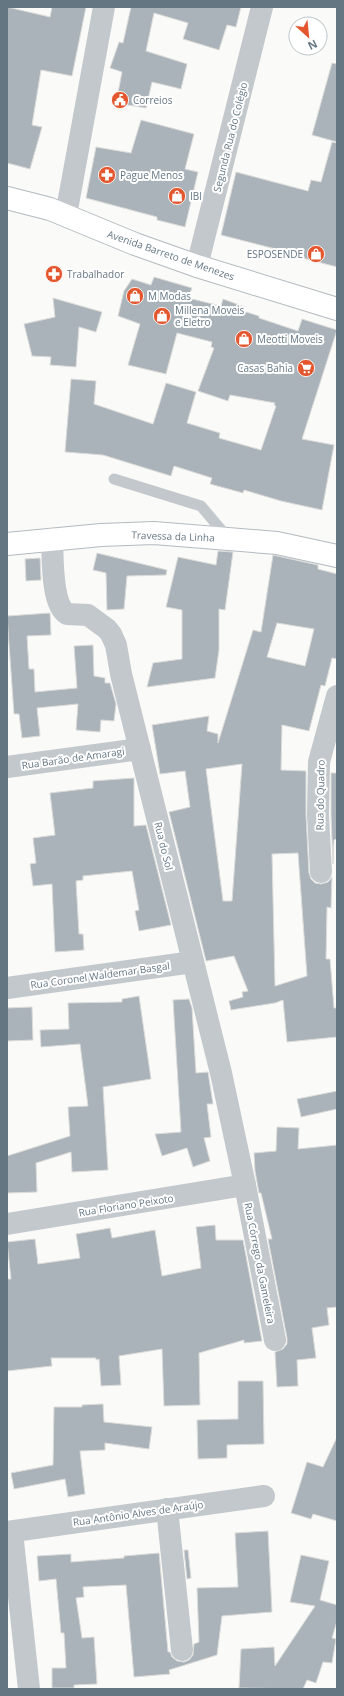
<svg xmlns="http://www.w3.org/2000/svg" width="344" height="1696" font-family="'Open Sans',sans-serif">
<rect width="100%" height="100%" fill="#fafaf8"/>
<!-- building -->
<g fill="#aab3b9" stroke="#dcdcda" fill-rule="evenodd">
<polygon points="7,7 50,17 52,7 86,7 72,76 41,70 32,125 42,127 30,169 7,163"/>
<polygon points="131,7 241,7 236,27 227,25 219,50 183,39 188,23 154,13 146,51 187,64 181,89 152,82 146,108 116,103 122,72 110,68 119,42 123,43"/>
<polygon points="332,63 337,64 337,142 312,135"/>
<polygon points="141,120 194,134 185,169 198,172 185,227 157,220 157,217 86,198 96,147 131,153"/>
<polygon points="332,142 337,143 337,267 299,257 299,255 221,235 236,172 308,191 311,180 321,182"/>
<polygon points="154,277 192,288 188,298 221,306 223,299 245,307 243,311 259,316 259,318 298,331 302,319 337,330 302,439 334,445 322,510 281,501 244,490 243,493 210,484 212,478 174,466 171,476 103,455 65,452 71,379 96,381 94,404 153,424 166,383 196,392 187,423 220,433 219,438 261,450 276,406 274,405 275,403 230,395 228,401 198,391 214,348 211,347 212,342 177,333 166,374 128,365 140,324 118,316 124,291 132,279 151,285"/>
<polygon points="53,298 102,312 96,332 79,327 76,367 50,365 51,357 32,356 24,324 55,317"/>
<polygon points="218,551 233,552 225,610 219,609 219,650 215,678 147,687 153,663 182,659 182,610 166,607 178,557 216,565"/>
<polygon points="97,553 167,570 166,575 127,576 124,609 107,610 106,573 93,570"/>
<path d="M273,555L318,565V569L337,574V659L332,658L325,686L321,685L309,731L282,725L281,770L306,771V815L309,873L311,879L315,883L321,884L328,882L332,877L331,908L327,907L326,959H330L334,1008H337V1037L287,1042L283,1000L275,1003L231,1010L229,1001L243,997L242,992L248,991L234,956L206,961L169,812L190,807L185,771L160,774L152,725L209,716L207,731L218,734V743L253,630L261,632ZM277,623L314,629L305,666L267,657ZM242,764L232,901H223L206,769ZM298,853L307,976L275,986L272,854Z"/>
<polygon points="40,558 41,580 26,581 25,559"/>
<polygon points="50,613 51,635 27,636 29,669 34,669 35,692 77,688 74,646 93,645 94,676 105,678 105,683 110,683 116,704 114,721 101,720 100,732 76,730 78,704 37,708 40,736 22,738 19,714 14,714 7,616"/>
<polygon points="331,773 337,773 337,839 334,840 333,864 331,815"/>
<polygon points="134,778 134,826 146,825 171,925 139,931 135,911 139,910 132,871 83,876 83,880 76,881 79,934 83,934 84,950 55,952 52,884 33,886 30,864 36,863 33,838 55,835 50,793 93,788 93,781"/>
<polygon points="139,996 151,1079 103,1087 108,1170 72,1172 71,1152 36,1163 37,1192 7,1193 7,1156 70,1136 68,1107 88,1106 80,1044 41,1047 40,1030 69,1029 68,1003 122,1002 122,999"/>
<polygon points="189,999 192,1008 196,1073 208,1072 213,1104 207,1104 211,1137 204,1138 210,1161 193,1167 187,1148 162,1156 155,1134 181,1132 173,1000"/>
<polygon points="32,1007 33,1040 7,1041 7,1008"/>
<polygon points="337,1091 337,1109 301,1117 297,1099"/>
<polygon points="277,1127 299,1128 298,1149 337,1145 337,1307 327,1308 329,1325 312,1328 316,1358 297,1360 298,1386 277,1387 275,1352 283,1349 287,1344 287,1338 268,1239 272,1239 261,1193 259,1193 255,1171 254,1153 276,1151"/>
<polygon points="215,1225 216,1240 243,1240 262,1341 244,1343 244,1340 199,1353 200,1405 164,1406 162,1349 119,1356 121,1385 101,1386 99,1359 96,1360 96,1358 51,1358 52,1366 7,1371 7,1279 11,1279 7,1242 35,1239 38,1264 80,1258 76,1234 110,1228 112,1238 155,1230 162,1276 201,1268 196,1227"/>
<polygon points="238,1381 263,1381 264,1444 227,1445 227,1458 198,1459 197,1420 238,1419"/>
<polygon points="103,1404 104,1422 152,1427 149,1449 105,1443 105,1450 80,1451 85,1494 68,1497 65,1479 14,1489 11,1473 53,1465 54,1407 82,1407 82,1405"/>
<polygon points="337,1437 337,1521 313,1514 311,1519 291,1513 307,1462 323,1467"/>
<polygon points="268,1531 272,1612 222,1616 217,1655 169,1670 170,1674 134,1677 126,1585 83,1587 84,1597 76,1598 82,1638 94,1637 97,1684 74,1685 74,1688 52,1688 52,1668 66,1668 64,1633 61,1633 56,1579 39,1581 37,1556 71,1554 71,1562 124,1558 124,1556 159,1553 168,1652 170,1652 172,1657 177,1661 184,1662 189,1660 193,1655 194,1644 199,1642 197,1588 238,1587 235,1533"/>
<polygon points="184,1550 188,1550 191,1578 187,1579"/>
<polygon points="301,1555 329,1561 320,1600 337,1605 337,1621 332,1638 336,1639 332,1663 323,1662 316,1683 307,1680 303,1689 239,1688 241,1649 274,1647 275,1666 315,1606 290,1602"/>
</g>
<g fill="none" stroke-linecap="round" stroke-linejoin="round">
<defs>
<g id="secondary">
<polyline points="7,198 50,209 135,244 197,266 337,309"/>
<polyline points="7,544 101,535 154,533 277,543 337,556"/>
</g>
</defs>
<!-- secondary casing -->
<use href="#secondary" stroke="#b3babf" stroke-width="24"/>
<!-- lane -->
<polyline stroke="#c3c8cc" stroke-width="11" points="114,479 201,506 228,538"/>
<!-- street -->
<g stroke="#c3c8cc" stroke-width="22">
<polyline points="66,215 104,7"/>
<polyline points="197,266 262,7"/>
<path d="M52,539C53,557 51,604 67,614L88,615L107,629L111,634L116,645L121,674L221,1073L245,1185L275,1340"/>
<polyline points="7,767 140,749"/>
<polyline points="321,872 318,815 319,762 337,696"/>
<polyline points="7,988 193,962"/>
<polyline points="7,1224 245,1185"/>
<polyline points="167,1509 182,1650"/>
<polyline points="7,1532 264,1496"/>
<polyline points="12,1532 29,1689"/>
</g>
<!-- secondary -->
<use href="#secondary" stroke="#fff" stroke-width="22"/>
</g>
<!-- icons -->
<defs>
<symbol id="civic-disc" viewBox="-11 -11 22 22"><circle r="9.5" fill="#e4572e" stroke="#fff"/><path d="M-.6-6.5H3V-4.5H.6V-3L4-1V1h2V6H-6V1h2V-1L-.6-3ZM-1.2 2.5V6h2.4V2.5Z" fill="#fff"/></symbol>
<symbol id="pharmacy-disc" viewBox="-11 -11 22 22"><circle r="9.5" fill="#e4572e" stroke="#fff"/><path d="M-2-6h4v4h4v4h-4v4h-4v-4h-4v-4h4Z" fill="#fff"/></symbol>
<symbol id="shop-disc" viewBox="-11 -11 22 22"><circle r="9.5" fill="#e4572e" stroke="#fff"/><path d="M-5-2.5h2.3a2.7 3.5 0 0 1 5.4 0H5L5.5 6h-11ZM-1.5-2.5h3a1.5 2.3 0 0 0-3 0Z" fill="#fff"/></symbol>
<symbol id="supermarket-disc" viewBox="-11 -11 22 22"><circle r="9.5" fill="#e4572e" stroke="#fff"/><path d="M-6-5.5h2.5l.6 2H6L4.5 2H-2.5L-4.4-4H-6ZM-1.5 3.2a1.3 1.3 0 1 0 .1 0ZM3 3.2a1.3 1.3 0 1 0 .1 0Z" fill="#fff"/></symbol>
</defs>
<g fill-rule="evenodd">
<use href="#civic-disc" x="110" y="90" width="20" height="20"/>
<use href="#pharmacy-disc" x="97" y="165" width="20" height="20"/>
<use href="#shop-disc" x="167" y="186" width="20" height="20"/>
<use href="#shop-disc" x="306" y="244" width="20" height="20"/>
<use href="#pharmacy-disc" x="44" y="264" width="20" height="20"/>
<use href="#shop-disc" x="125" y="286" width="20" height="20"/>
<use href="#shop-disc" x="152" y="306" width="20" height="20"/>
<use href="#shop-disc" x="234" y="329" width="20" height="20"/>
<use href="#supermarket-disc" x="296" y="358" width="20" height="20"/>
</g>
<g text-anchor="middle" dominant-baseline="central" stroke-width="4" stroke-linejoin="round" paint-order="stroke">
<!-- poi labels -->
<g font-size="10" fill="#657683" stroke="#fff" text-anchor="start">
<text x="133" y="100">Correios</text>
<text x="120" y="175">Pague Menos</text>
<text x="190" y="196">IBI</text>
<text x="303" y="254" text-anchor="end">ESPOSENDE</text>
<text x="67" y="274">Trabalhador</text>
<text x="148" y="296">M Modas</text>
<text x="175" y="310">Millena Moveis<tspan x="175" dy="12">e Eletro</tspan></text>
<text x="257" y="339">Meotti Moveis</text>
<text x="293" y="368" text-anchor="end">Casas Bahia</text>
</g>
<!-- street labels -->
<g font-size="10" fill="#657683" stroke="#fff">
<text transform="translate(230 137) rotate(-76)">Segunda Rua do Colégio</text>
<text transform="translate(171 255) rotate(19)">Avenida Barreto de Menezes</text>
<text transform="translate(173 536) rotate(2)">Travessa da Linha</text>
<text transform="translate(73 758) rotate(-8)">Rua Barão de Amaragi</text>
<text transform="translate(320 795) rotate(-89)">Rua do Quadro</text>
<text transform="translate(164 846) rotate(76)">Rua do Sol</text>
<text transform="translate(100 975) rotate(-8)">Rua Coronel Waldemar Basgal</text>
<text transform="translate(126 1205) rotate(-9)">Rua Floriano Peixoto</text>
<text transform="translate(260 1263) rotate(79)">Rua Córrego da Gameleira</text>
<text transform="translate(138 1513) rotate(-8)">Rua Antônio Alves de Araújo</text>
</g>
</g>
<!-- border -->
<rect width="344" height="1696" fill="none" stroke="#657683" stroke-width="16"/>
<!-- north arrow -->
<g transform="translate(308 36) rotate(153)"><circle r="19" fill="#ffffff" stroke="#c1c8cd"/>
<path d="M0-3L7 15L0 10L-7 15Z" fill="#e4572e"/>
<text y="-6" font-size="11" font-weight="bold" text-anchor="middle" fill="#657683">N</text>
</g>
</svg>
